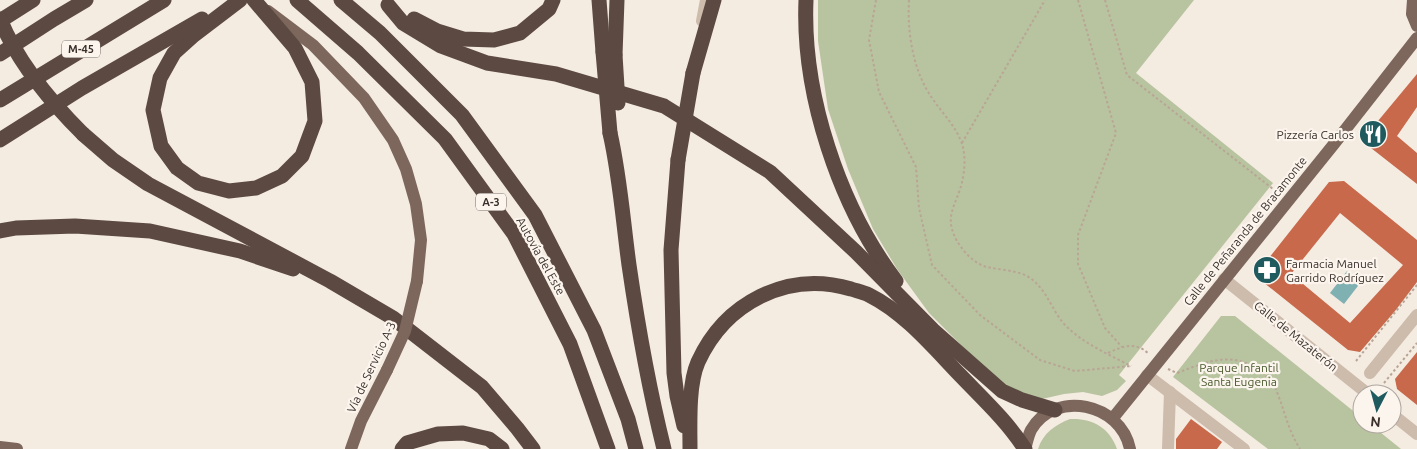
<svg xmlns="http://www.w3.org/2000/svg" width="1417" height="449" font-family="Ubuntu,sans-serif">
<rect width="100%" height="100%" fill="#f4ebe1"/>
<!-- green -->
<g fill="#b8c4a0">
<polygon points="818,0 1194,0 1136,73 1273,183 1119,375 1126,381 1117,390 1102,396 1083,392 1064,394 1042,399 1003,387 929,313 897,269 873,229 848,169 828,109 818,41"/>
<polygon points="1221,316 1235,316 1362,418 1362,424 1370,424 1401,449 1268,449 1173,377"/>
<path d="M1070,419C1092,418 1109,427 1117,449H1038C1043,433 1055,425 1070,419Z"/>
</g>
<!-- water -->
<polygon fill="#7fb0b2" points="1347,271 1361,282 1344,304 1330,293"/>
<!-- building -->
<g fill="#c8694b" fill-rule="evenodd">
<polygon points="1417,74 1417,107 1397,136 1417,153 1417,184 1371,148 1368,133"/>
<path d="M1344,181L1417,240V282L1395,311L1360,352L1348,350L1263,282L1261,268L1329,182ZM1340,213L1403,265L1350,323L1291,274Z"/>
<polygon points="1417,352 1417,405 1397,389 1395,379"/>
<polygon points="1191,419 1222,442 1217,449 1176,449 1176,439"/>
</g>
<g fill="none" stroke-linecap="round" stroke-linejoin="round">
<!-- path -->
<g stroke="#b9a596" stroke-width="2" stroke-dasharray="2.5 2.5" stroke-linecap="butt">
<polyline points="876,0 869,40 879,92 916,167 919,208 932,265 980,315 1040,360 1075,371 1131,366"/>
<path d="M909,0C907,32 913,71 932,98C942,113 954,124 961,141C966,153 965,170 962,182C959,198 947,212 952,229C956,244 971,263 987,267C1000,270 1015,270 1027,276C1046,287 1051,309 1064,324C1082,343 1108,354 1131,366"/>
<polyline points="1078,0 1116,133 1078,235 1078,264 1105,328 1122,347"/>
<polyline points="1105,0 1127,75 1273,189"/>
<polyline points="962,143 1045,0"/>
<path d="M1108,353C1123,346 1135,341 1149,354"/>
<polyline points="1356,361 1417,285"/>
<path d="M1168,369L1177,373C1206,362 1232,350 1260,371C1267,376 1274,384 1277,392C1285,412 1288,430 1300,449"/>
<polyline points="1384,383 1417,343"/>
</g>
<!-- minor -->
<g stroke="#cdbbac" stroke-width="12">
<polyline points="702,21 706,0"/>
<polyline points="1224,279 1368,394"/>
<polyline points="1370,373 1417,315"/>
<polyline points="1147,375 1244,449"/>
<polyline points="1392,414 1417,434"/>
<polyline points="1168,449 1170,392"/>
</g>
<!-- major -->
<g stroke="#7d675c" stroke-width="12">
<polyline points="1413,0 1412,14 1417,26"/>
<polyline points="268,11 313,45 364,98 393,140 406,169 416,204 421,240 417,281"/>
<polyline points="1113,418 1334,144 1417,38"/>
<polyline points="0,447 17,449"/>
<polyline points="351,449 361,421 387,370"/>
<path d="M1025,449C1027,443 1028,436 1031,430C1055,389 1121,403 1130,449"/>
</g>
<!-- highway -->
<g stroke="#5c4a42" stroke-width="15">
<polyline points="240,0 194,35 174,53 160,78 153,110 161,146 177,168 198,183 229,191 256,188 282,176 302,156 315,121 312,82 295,48 254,0"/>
<polyline points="297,0 358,53 445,139 514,234 570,344 608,449"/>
<polyline points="341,0 380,33 462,115 535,215 594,330 628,419 636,449"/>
<polyline points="599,0 603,52"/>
<path d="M806,0C802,94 839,206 896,281"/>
<polyline points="388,5 403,23 441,46 487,63 556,74 664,106 770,172 856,252 933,330 1002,391 1022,400 1055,410"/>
<polyline points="414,19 437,31 463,39 494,40 520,33 549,9 553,0"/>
<polyline points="0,21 33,0"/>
<polyline points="0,54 54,19 86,0"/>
<polyline points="615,55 617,0"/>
<polyline points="693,73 714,0"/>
<polyline points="0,100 164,0"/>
<path d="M610,133C620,177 623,221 629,265C638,327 649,389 664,449"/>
<polyline points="83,134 113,160 148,184 330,281 393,318 482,387 517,428 533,449"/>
<polyline points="0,140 82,88 202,19"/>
<polyline points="678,160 671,250 674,373 677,396 684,426"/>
<polyline points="0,231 16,228 75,226 150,231 240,251 293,269"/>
<polyline points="402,449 407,443 438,434 463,433 489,439 502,449"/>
<path d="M690,449C690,424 688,385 698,362C725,303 787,270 851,289C857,291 863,292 869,295C905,313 933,347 960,375C983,399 1007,421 1025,449"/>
</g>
<!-- major-bridge -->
<polyline stroke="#7d675c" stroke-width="12" points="387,370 405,331 417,281"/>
<!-- highway-bridge -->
<g stroke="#5c4a42" stroke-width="15">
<path d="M0,19C18,63 50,101 83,134"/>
<polyline points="603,52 610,133"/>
<polyline points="615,55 618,103"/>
<polyline points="678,160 693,73"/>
</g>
</g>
<!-- icons -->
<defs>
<symbol id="restaurant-disc" viewBox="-11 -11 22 22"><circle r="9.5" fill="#1f5a5e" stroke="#fbf5ee"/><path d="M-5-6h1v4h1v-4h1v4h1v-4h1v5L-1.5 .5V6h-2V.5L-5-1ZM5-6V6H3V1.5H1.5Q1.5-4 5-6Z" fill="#fff"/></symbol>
<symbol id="pharmacy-disc" viewBox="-11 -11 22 22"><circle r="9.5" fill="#1f5a5e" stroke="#fbf5ee"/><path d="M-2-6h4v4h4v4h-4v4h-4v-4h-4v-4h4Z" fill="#fff"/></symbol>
</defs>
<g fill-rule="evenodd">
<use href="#restaurant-disc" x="1357" y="118" width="32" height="32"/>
<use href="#pharmacy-disc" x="1251" y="254" width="32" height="32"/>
</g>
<g text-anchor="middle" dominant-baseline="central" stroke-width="4.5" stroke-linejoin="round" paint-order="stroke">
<!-- shield labels -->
<g fill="#fbf5ee" stroke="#756b66" stroke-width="1">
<rect x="62" y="40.5" width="38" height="17" rx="4"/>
<rect x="476" y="193.5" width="30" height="17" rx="4"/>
</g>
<g font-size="11" font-weight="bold" fill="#3b302b">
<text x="81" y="49">M-45</text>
<text x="491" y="202">A-3</text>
</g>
<!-- poi labels -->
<g font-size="12" fill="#3b302b" stroke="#fbf5ee" text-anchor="end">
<text x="1354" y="134">Pizzería Carlos</text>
<text x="1286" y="263" text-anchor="start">Farmacia Manuel<tspan x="1286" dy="14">Garrido Rodríguez</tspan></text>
</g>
<!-- street labels -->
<g font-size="12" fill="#3b302b" stroke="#fbf5ee">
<text transform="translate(1245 231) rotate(-51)">Calle de Peñaranda de Bracamonte</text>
<text transform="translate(541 256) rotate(61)">Autovía del Este</text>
<text transform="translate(1296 336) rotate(39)">Calle de Mazaterón</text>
<text transform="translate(371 367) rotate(-65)">Vía de Servicio A-3</text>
</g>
<!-- park labels -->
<g font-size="12" fill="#4a5a2e" stroke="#fbf5ee">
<text x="1239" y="367">Parque Infantil<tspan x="1239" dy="14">Santa Eugenia</tspan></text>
</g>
</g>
<!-- north arrow -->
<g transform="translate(1377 409) rotate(186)"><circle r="24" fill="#fbf5ee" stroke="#aea6a0"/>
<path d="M0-4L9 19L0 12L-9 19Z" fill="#1f5a5e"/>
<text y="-8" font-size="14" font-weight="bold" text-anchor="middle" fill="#3b302b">N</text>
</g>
</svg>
